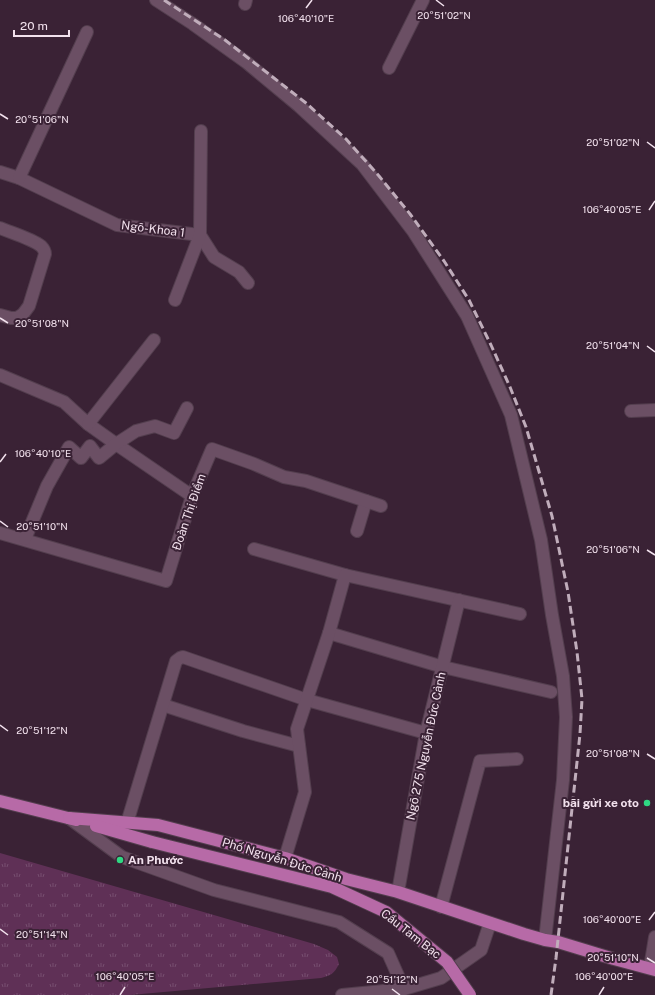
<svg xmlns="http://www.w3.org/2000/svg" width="655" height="995" font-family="'Public Sans',sans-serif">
<defs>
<pattern id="grass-tufts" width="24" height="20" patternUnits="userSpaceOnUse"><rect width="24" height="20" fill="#5f3056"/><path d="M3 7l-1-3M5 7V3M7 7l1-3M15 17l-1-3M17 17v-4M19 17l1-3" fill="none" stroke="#764e6f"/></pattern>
</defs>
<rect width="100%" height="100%" fill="#3a2235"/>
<!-- grass -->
<path fill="url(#grass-tufts)" d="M0,853L314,944L328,950L337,957L339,964C334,974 331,975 321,978L130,995H0Z"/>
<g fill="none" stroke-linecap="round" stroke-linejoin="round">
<defs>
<g id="minor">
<polyline points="156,0 193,24 246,62 299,106 362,164 413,231 467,316 511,415 541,540 552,615 563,676 566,717 563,780 545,940"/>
<polyline points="245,4 246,0"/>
<polyline points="389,68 423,0"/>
<polyline points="0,172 19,178 117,225 200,235 214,257 239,272 248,283"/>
<polyline points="19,178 87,32"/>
<path d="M0,228C12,233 32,239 41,246C44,249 45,251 45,254L29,306L23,314L17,318H11L0,315"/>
<polyline points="175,300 200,235 201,131"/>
<polyline points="0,375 64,402 88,424 116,444 192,496"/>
<polyline points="631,411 655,410"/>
<polyline points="88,424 154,340"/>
<polyline points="357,531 366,501"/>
<polyline points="0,533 166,581 192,496 212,449 254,464 284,477 306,481 381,506"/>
<polyline points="25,539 47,486 69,447 81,458 90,446 99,458 116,444 136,431 155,426 174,433 187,408"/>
<polyline points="254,549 345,575"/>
<polyline points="329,633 443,667 551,692"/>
<polyline points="163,705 243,731 299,746"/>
<polyline points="69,818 122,857 214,890 339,922 388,953 404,989"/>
<polyline points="127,823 176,661 180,658 183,657 307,700 426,733"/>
<polyline points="285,858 305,792 297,729 329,633 345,575 520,614"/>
<polyline points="398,892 426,733 459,600"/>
<polyline points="441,907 480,761 517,759"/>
<polyline points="650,968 655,937"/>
<polyline points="342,995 404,989 441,978 481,950 490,923"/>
</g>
<g id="major">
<polyline points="0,801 76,820"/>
<polyline points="69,818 158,825 285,858 346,879 398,892 524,934 545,940 558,942 614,959 655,970"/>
<polyline points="96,826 152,842"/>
</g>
</defs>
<!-- minor casing -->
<use href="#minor" stroke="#533e4e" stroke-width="14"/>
<!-- major casing -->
<use href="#major" stroke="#533e4e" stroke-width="14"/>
<!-- minor -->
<use href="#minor" stroke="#6b4f64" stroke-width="12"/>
<!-- major -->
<use href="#major" stroke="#b76aa7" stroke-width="12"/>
<!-- rail -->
<polyline stroke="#c0adbb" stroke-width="3" stroke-dasharray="8 4" stroke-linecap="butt" points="164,0 225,40 306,103 346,139 379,176 410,214 444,261 469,300 491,345 510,387 526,427 552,516 568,592 577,652 582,699 580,734 556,958 551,995"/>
<defs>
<polyline id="major-bridge" points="152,842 332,887 386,912 447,962 470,995"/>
</defs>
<!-- major-bridge casing -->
<use href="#major-bridge" stroke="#533e4e" stroke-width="14" stroke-linecap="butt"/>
<!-- major-bridge -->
<use href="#major-bridge" stroke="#b76aa7" stroke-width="12"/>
</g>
<!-- ticks -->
<path fill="none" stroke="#f2e1ed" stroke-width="1.5" d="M436,0L444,6M306,8L312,0M0,114L8,119M647,142L655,148M649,210L655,201M0,318L8,323M647,346L655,352M0,462L6,454M0,521L8,527M647,550L655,555M0,725L8,731M647,754L655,759M649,920L655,912M0,929L8,935M647,958L655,963M392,989L400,995M120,995L125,987M599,995L604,987"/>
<!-- markers -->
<g fill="#2fd883" stroke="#3a2235" stroke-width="1.5">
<circle cx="647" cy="803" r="4"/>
<circle cx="120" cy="860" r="4"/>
</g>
<g text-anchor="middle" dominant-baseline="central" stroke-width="4" stroke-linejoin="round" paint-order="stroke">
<!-- street labels -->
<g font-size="12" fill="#f2e1ed" stroke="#3a2235">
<text transform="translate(153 229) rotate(7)">Ngõ-Khoa 1</text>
<text transform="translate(189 512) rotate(-71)">Đoàn Thị Điểm</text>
<text transform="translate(426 746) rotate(-78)">Ngõ 275 Nguyễn Đức Cảnh</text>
<text transform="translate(282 860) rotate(17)">Phố Nguyễn Đức Cảnh</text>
<text transform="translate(411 934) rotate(38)">Cầu Tam Bạc</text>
</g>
<!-- poi labels -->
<g font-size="12" font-weight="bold" fill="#f2e1ed" stroke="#3a2235" text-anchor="end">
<text x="639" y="803">bãi gửi xe oto</text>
<text x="128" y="860" text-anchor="start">An Phước</text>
</g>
</g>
<g font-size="10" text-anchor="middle" fill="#f2e1ed" stroke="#3a2235" stroke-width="4" stroke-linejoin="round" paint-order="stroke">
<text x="444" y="19">20°51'02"N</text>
<text x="306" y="22">106°40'10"E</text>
<text x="42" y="123">20°51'06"N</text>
<text x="613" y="146">20°51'02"N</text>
<text x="612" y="213">106°40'05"E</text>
<text x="42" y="327">20°51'08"N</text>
<text x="613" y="349">20°51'04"N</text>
<text x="43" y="457">106°40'10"E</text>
<text x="42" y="530">20°51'10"N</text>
<text x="613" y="553">20°51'06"N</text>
<text x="42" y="734">20°51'12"N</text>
<text x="613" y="757">20°51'08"N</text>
<text x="612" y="923">106°40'00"E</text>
<text x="42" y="938">20°51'14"N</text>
<text x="613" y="961">20°51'10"N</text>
<text x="125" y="980">106°40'05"E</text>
<text x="604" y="980">106°40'00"E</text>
<text x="392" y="983">20°51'12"N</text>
</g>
<!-- scale -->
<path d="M14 30v6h55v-6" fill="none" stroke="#f2e1ed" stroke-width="2"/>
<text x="20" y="30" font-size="12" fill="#f2e1ed" stroke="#3a2235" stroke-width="3" paint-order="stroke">20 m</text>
</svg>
